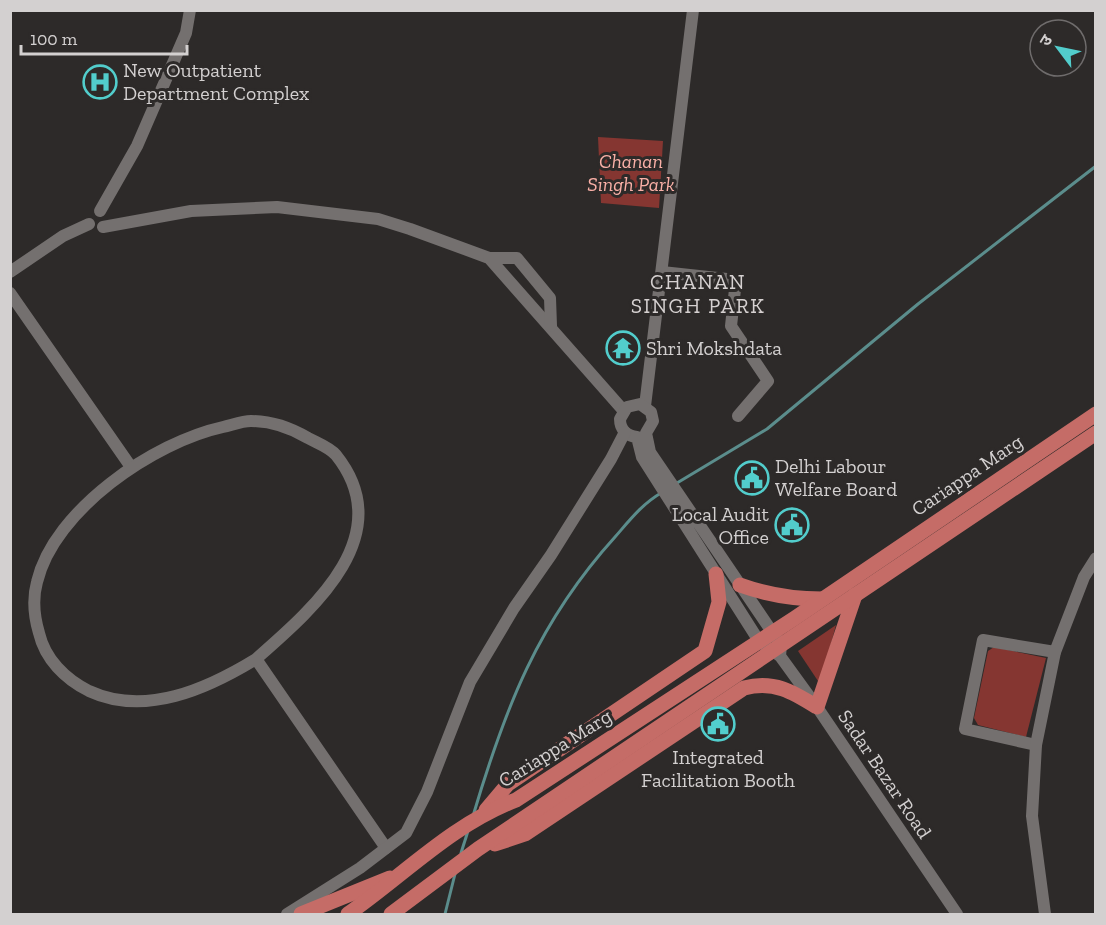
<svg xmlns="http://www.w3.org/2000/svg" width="1106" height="925" font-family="'Zilla Slab','Noto Sans Devanagari',serif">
<rect width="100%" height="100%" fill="#2d2a29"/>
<!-- green -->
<g fill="#853631">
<polygon points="598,137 663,141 659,208 601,203"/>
<polygon points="836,625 820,684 798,651"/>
<polygon points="994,647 1046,658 1026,737 978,725 974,718 988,651"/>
</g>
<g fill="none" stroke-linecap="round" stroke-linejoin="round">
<!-- stream -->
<g stroke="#5b8d8c" stroke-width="3">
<polyline points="677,483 767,429 918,304 1096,166"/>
<path d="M473,816C505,708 538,622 615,537C629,521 642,504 661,493"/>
<polyline points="461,853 468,831"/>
<polyline points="445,914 455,874"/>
</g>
<!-- minor -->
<g stroke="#74706f" stroke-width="12">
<polyline points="100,211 137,146 186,33 190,10"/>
<polyline points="103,227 191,211 277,207 378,219 410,229 489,258 623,410"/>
<polyline points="489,258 517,258 550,298 551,326"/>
<polyline points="10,272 63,236 89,224"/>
<polyline points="662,272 736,280 731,326 768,381 738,416"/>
<polyline points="10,293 131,467"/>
<polyline points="645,406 693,10"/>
<path d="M780,656L781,645L650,452L646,433L653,421L651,412L640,404L627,407L620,419C620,430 627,436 637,437L642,457L759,641L780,656L817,707L957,914"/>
<path d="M256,659C207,689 145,717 89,691C65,679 45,659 39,633C34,616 32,600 37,582C54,510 154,442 223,427C232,425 242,421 251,421C271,421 291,428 308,438C317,443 329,447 336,455C400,535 313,609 256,659L386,848"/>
<polyline points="1036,745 965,729 983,640 1055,652"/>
<polyline points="287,914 360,868 406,833 427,792 470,682 514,608 551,555 611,459 625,432"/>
<polyline points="1045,914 1032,816 1036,745 1055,652 1084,577 1096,558"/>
</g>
<!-- major -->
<g stroke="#c56c67" stroke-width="15">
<path d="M740,585C768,595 793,599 822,599"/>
<polyline points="486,810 508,784 705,651 719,602 716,574"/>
<path d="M495,844L525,834L744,688C774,680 793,692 817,707L855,595"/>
<polyline points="301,914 390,878"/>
<path d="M348,914C404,875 451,825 516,800L795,618L1096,414"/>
<polyline points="391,914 478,849 1096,433"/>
</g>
</g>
<!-- icons -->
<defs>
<symbol id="hospital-ring" viewBox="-11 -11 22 22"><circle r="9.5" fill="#2d2a29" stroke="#52cdcc" stroke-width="1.5"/><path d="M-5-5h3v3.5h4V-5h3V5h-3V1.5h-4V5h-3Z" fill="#52cdcc"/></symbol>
<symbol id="temple-ring" viewBox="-11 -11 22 22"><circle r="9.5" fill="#2d2a29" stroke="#52cdcc" stroke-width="1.5"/><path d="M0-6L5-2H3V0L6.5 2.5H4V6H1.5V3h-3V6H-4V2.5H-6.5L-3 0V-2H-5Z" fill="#52cdcc"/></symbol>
<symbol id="civic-ring" viewBox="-11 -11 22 22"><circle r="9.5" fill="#2d2a29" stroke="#52cdcc" stroke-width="1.5"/><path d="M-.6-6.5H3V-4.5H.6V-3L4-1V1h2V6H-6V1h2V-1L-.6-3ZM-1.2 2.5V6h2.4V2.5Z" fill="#52cdcc"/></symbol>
</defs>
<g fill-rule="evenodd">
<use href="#hospital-ring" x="81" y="63" width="38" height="38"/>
<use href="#temple-ring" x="604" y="329" width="38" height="38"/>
<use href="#civic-ring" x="733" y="459" width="38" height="38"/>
<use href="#civic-ring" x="773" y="506" width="38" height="38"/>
<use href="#civic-ring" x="699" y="705" width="38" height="38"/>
</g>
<g text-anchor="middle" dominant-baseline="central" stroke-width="6" stroke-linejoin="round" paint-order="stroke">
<!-- poi labels -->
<g font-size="20" fill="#d3d0d0" stroke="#2d2a29" text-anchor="start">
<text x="123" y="70">New Outpatient<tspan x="123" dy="23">Department Complex</tspan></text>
<text x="646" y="348">Shri Mokshdata</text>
<text x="775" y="466">Delhi Labour<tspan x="775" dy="23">Welfare Board</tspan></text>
<text x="769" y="514" text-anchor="end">Local Audit<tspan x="769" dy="23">Office</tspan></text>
<text x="718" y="757" text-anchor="middle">Integrated<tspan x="718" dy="23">Facilitation Booth</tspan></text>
</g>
<!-- park labels -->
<g font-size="20" font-style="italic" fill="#fab0a7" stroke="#2d2a29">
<text x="631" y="161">Chanan<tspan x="631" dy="23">Singh Park</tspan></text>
</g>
<!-- street labels -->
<g font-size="20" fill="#d3d0d0" stroke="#2d2a29">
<text transform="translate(967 475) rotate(-34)">Cariappa Marg</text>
<text transform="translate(555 748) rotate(-32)">Cariappa Marg</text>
<text transform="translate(885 774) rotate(56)">Sadar Bazar Road</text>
</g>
<!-- neighbourhood labels -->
<g font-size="21" letter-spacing="1.5" fill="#d6d1d1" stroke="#2d2a29">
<text x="698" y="281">CHANAN<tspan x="698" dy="24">SINGH PARK</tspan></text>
</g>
</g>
<!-- border -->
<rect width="1106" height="925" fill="none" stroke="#d3d0d0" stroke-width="24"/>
<!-- north arrow -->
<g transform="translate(1058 48) rotate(302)"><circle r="28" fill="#2d2a29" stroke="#6f6c6c" stroke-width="1.5"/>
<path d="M0-4.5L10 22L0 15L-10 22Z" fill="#52cdcc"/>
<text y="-9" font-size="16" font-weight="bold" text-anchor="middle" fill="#d3d0d0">उ</text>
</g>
<!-- scale -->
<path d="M21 45v9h166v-9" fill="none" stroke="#d3d0d0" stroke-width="3"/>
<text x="30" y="45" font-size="18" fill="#d3d0d0" stroke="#2d2a29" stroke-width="4.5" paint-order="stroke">100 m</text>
</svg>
